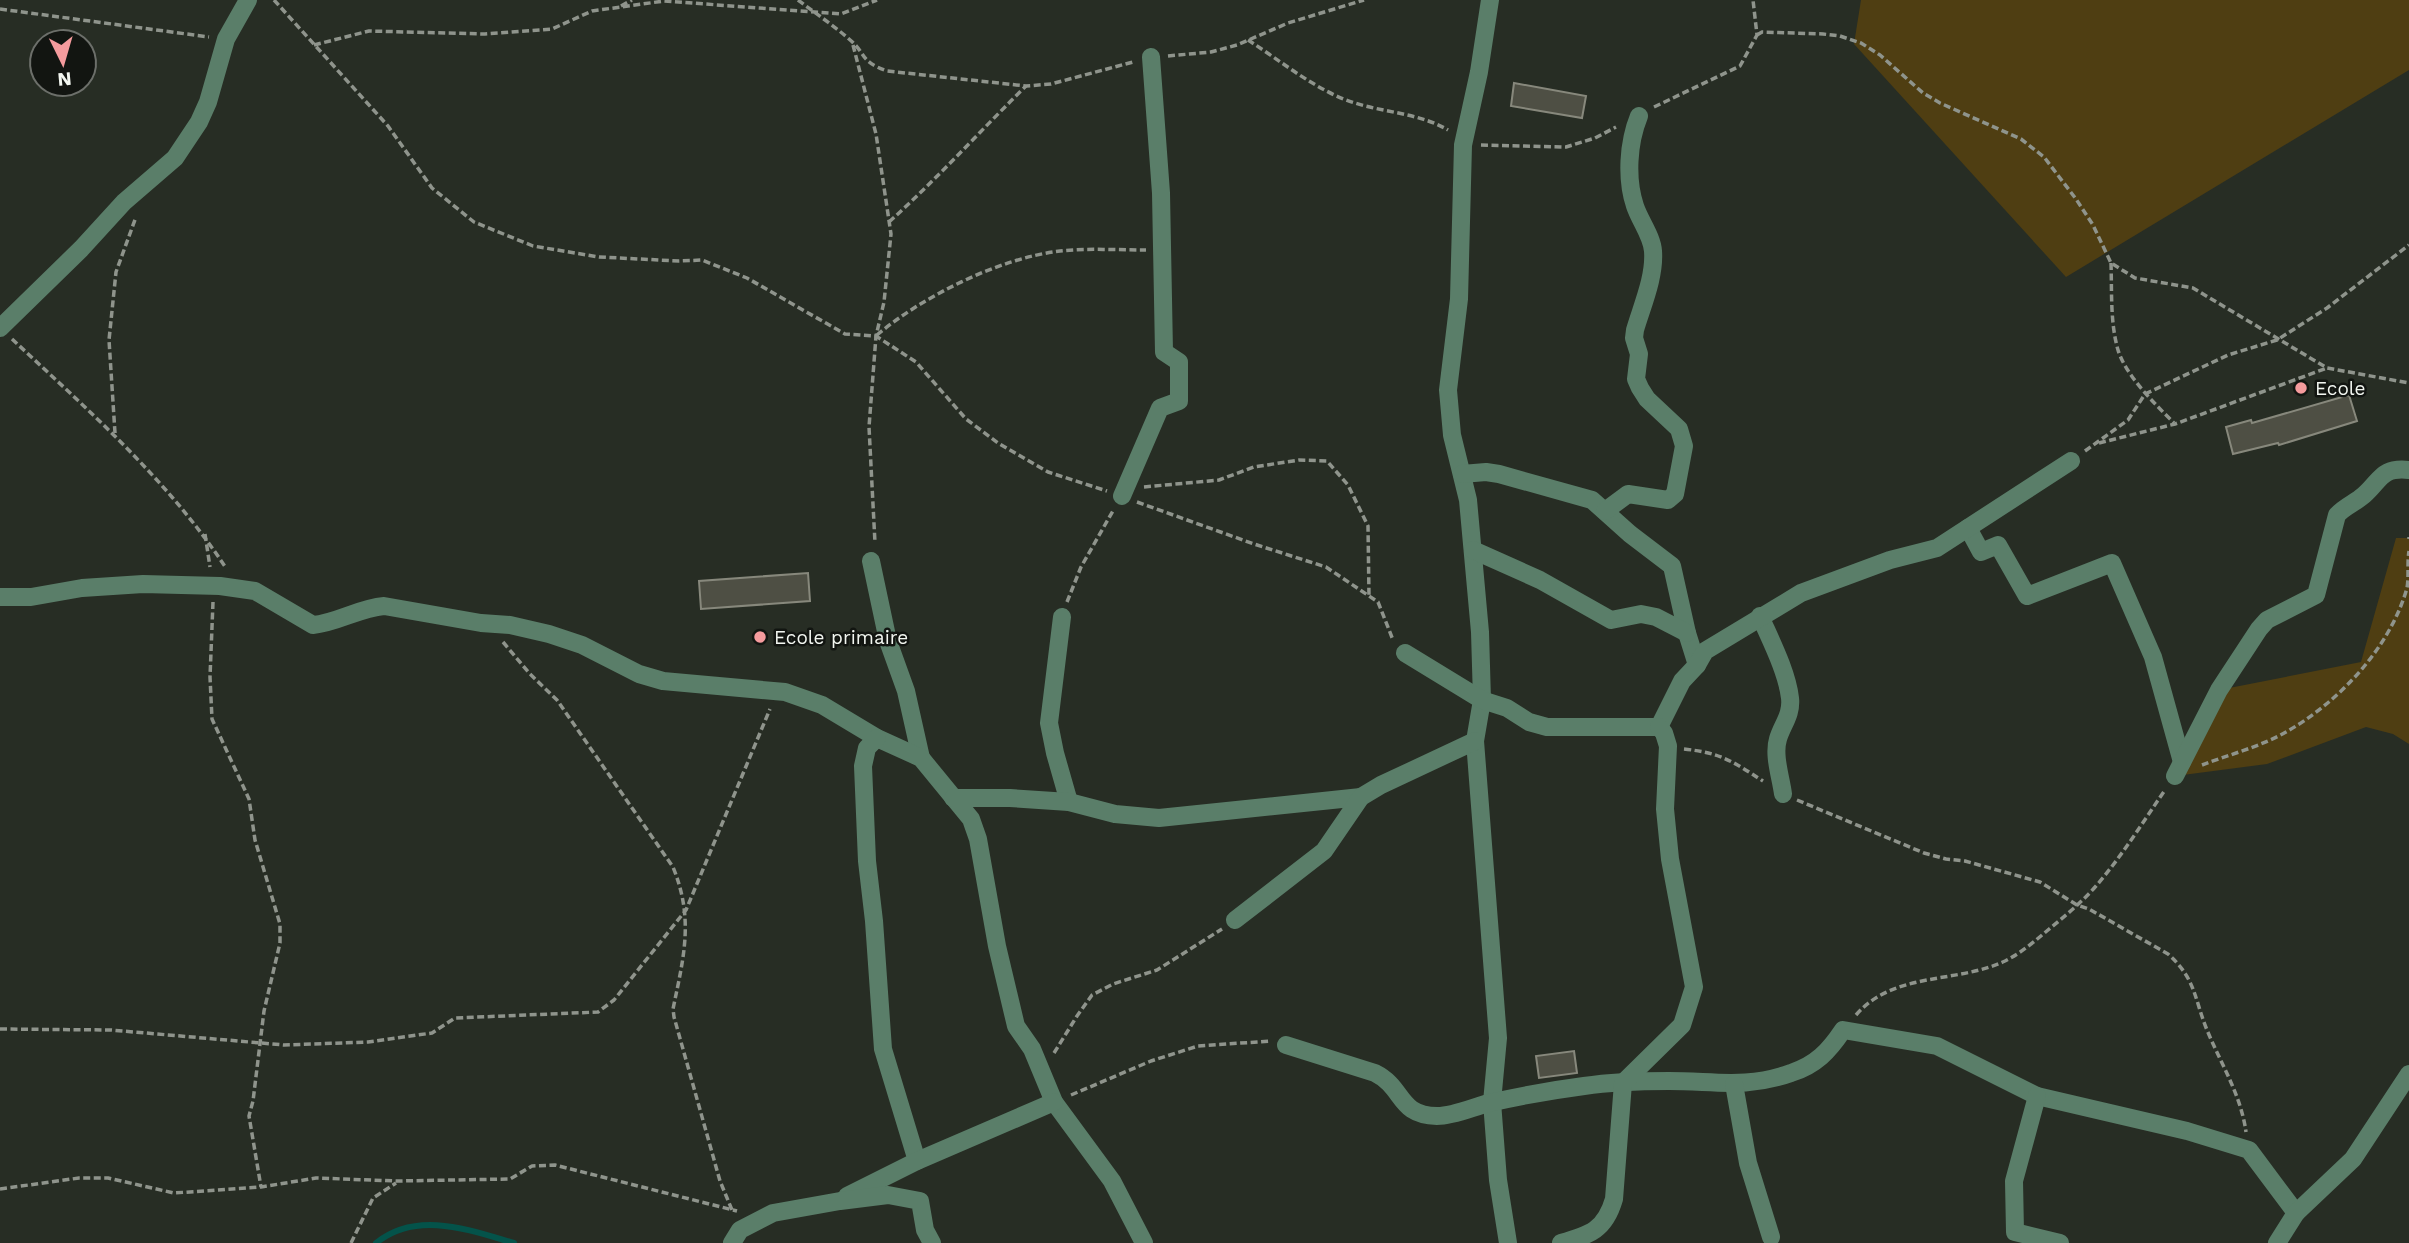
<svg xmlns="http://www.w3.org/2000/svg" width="2409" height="1243" font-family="'Work Sans',sans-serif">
<rect width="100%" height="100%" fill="#272d24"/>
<!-- green -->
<g fill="#4f3e12">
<polygon points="1861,0 2409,0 2409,70 2066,277 1854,44"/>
<polygon points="2396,538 2409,538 2409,744 2393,734 2366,727 2267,764 2175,776 2219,690 2361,662"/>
</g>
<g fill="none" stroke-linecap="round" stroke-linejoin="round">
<!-- stream -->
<path stroke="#04534a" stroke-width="6" d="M376,1243C417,1210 469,1230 514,1243"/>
</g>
<!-- building -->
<g fill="#4e4f44" stroke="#87887c" stroke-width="2">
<polygon points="1514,83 1586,96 1582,118 1511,106"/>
<polygon points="2349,395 2357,421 2279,445 2278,443 2233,454 2226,427 2251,420 2252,423"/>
<polygon points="808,573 810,601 701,609 699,581"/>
<polygon points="1574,1051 1577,1073 1539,1078 1536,1056"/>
</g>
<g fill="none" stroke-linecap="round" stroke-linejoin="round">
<!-- path -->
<g stroke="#8f948c" stroke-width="3.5" stroke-dasharray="7 3.5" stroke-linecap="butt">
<polyline points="274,0 388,126 432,188 474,222 533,246 599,257 679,261 702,260 747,278 845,334 876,336 916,362 966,419 998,443 1048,472 1107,491"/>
<path d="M798,0C815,13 833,25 849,39C867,54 859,61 887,71L1026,86L1051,84L1133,62"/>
<polyline points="621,6 632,0"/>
<polyline points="0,9 209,37"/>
<polyline points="1757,35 1762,32 1823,34 1840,36 1861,43 1880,55 1923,93 1940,103 2021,139 2044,157 2076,199 2093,225 2111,263 2135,278 2193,288 2327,368 2409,383"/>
<path d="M1248,40C1281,61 1318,92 1355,103C1386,113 1419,113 1448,130"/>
<polyline points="314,45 369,31 485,34 552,29 592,11 664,1 841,14 877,0"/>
<polyline points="853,45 876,134 891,234 884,302 876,336 869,427 875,543"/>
<polyline points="1168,56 1211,52 1237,45 1288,23 1364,0"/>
<polyline points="1654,107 1740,66 1757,35 1753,0"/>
<polyline points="1481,145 1566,147 1595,138 1616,127"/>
<path d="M889,222C937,179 980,131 1026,86"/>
<path d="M2111,263C2112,292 2110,322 2118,350C2126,376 2155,404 2174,423"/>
<path d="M877,335C923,296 1000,258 1060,251C1088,248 1118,250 1146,250"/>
<path d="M12,339C88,410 168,480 226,568"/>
<polyline points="115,433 109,340 116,272 136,217"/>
<polyline points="2099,443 2175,424 2327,368"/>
<polyline points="2085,451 2128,420 2145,394 2228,355 2277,340 2327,308 2409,245"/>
<polyline points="1144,487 1219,480 1254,467 1299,460 1327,461 1348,485 1368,526 1369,596"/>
<polyline points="1137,502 1254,544 1326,567 1378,602 1393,640"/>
<polyline points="205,534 210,567"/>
<polyline points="2409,537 2409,539"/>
<polyline points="213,602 210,677 212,719 249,799 255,840 280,924 280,943 264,1011 253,1101 249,1116 261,1187"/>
<polyline points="1067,602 1081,567 1114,509"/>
<path d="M503,642L530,674L557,700L673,867C694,919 684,956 673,1009L674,1017L720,1181L732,1210"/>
<path d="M1684,749C1721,753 1732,761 1763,781"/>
<path d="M2202,765C2228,755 2262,746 2286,732C2339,702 2390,648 2407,588C2409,577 2407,563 2409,551"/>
<path d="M1797,800L1924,853L1946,859L1965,861L2040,882L2077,905L2089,909L2168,954C2196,979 2194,998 2207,1030C2221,1064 2241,1095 2246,1132"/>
<path d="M1856,1015C1894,971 1956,984 2005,961C2021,953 2035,941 2048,930C2065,916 2082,902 2096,886C2122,856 2143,822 2165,790"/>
<polyline points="0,1029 111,1030 284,1045 368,1042 432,1033 455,1018 598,1012 614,1000 686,910 770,709"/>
<polyline points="1054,1053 1077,1016 1092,995 1113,984 1157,970 1222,929"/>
<polyline points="1071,1095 1151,1061 1198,1046 1271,1041"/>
<polyline points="0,1189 79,1178 108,1178 174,1193 261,1187 316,1178 397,1181 510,1179 532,1166 555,1165 737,1211"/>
<polyline points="351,1243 373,1198 396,1183"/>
</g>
<!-- minor -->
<g stroke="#5a7e69" stroke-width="18">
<polyline points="1490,0 1479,72 1463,145 1459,299 1448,390 1452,435 1468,500 1480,632 1482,700 1475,741 1498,1038 1492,1102 1498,1180 1508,1243"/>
<polyline points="0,328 81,249 124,202 175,158 199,122 208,102 226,39 248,0"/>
<polyline points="1462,474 1486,472 1499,474 1592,500 1630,534 1672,566 1687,633 1697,665"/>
<polyline points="1122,496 1160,408 1179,401 1179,362 1164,352 1161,193 1151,57"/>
<path d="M1605,511L1628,494L1668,500L1675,494L1684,446L1679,429L1647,399L1640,388L1636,379L1639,354L1634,338L1635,330C1642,306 1655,277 1653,251C1652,236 1640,221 1635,206C1626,179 1628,143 1639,116"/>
<polyline points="1968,528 1981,552 1998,545 2027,596 2112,563 2153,657 2182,762"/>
<polyline points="1473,550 1540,580 1611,620 1641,614 1656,617 1687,633"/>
<polyline points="871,561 888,641 906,691 921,758"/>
<path d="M0,597H31L82,588L143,584L220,586L255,591L313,625C337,623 359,608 384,606L481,623L510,625L549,634L582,645L639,674L663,681L785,692L822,705L877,738L921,758L971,819L978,839L997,946L1016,1026L1032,1049L1054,1102L1112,1181L1144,1243"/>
<path d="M1760,616C1771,641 1787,672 1790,698C1792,715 1782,725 1778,739C1773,755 1781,778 1783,794"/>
<polyline points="1062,617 1049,723 1055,753 1069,802"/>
<polyline points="1405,653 1482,700 1507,708 1529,722 1547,727 1659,727 1682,681 1697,665 1705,651 1801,593 1890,560 1937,548 2071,461"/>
<polyline points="877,738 867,748 863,766 867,861 874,921 883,1049 917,1161"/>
<path d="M2175,776L2219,690L2259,629L2267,620L2316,595L2337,515C2345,506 2355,503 2364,495C2381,480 2381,467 2409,470"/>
<polyline points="953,798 1010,798 1069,802 1115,814 1159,818 1361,797"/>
<polyline points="1235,920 1324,851 1361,797 1381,785 1475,741"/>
<path d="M1286,1045L1375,1073C1405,1088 1397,1115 1437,1116C1454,1116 1473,1107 1489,1103C1520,1096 1553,1090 1584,1086C1611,1082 1642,1081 1669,1081C1715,1081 1746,1089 1791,1073C1816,1065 1829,1051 1843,1030L1937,1046L2037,1096L2187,1131L2249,1150L2296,1213"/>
<polyline points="1734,1084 1748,1163 1771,1237"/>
<polyline points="2037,1096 2014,1181 2015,1232 2060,1243"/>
<polyline points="847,1196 917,1161 1054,1102"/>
<polyline points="732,1243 740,1230 773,1213 840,1201 888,1195 920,1201 925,1230 932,1243"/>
<path d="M1561,1243C1590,1235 1605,1230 1614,1199L1623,1083L1682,1025L1694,987L1670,859L1665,809L1668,746L1664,733L1659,727"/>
<polyline points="2277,1243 2296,1213 2353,1159 2409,1074"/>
</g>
</g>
<!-- markers -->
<g fill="#f59b9d" stroke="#121511" stroke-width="2.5">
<circle cx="2301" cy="388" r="7"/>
<circle cx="760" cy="637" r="7"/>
</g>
<g text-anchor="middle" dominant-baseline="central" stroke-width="5" stroke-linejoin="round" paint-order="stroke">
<!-- poi labels -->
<g font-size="19" fill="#f2f6f0" stroke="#121511" text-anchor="start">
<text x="2315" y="388">Ecole</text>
<text x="774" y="637">Ecole primaire</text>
</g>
</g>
<!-- north arrow -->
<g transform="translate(63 63) rotate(175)"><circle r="33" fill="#121511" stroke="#6c6f6a" stroke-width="2"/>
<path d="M0-5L12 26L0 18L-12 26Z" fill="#f59b9d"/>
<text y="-10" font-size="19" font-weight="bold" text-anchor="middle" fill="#f2f6f0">N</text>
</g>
</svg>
